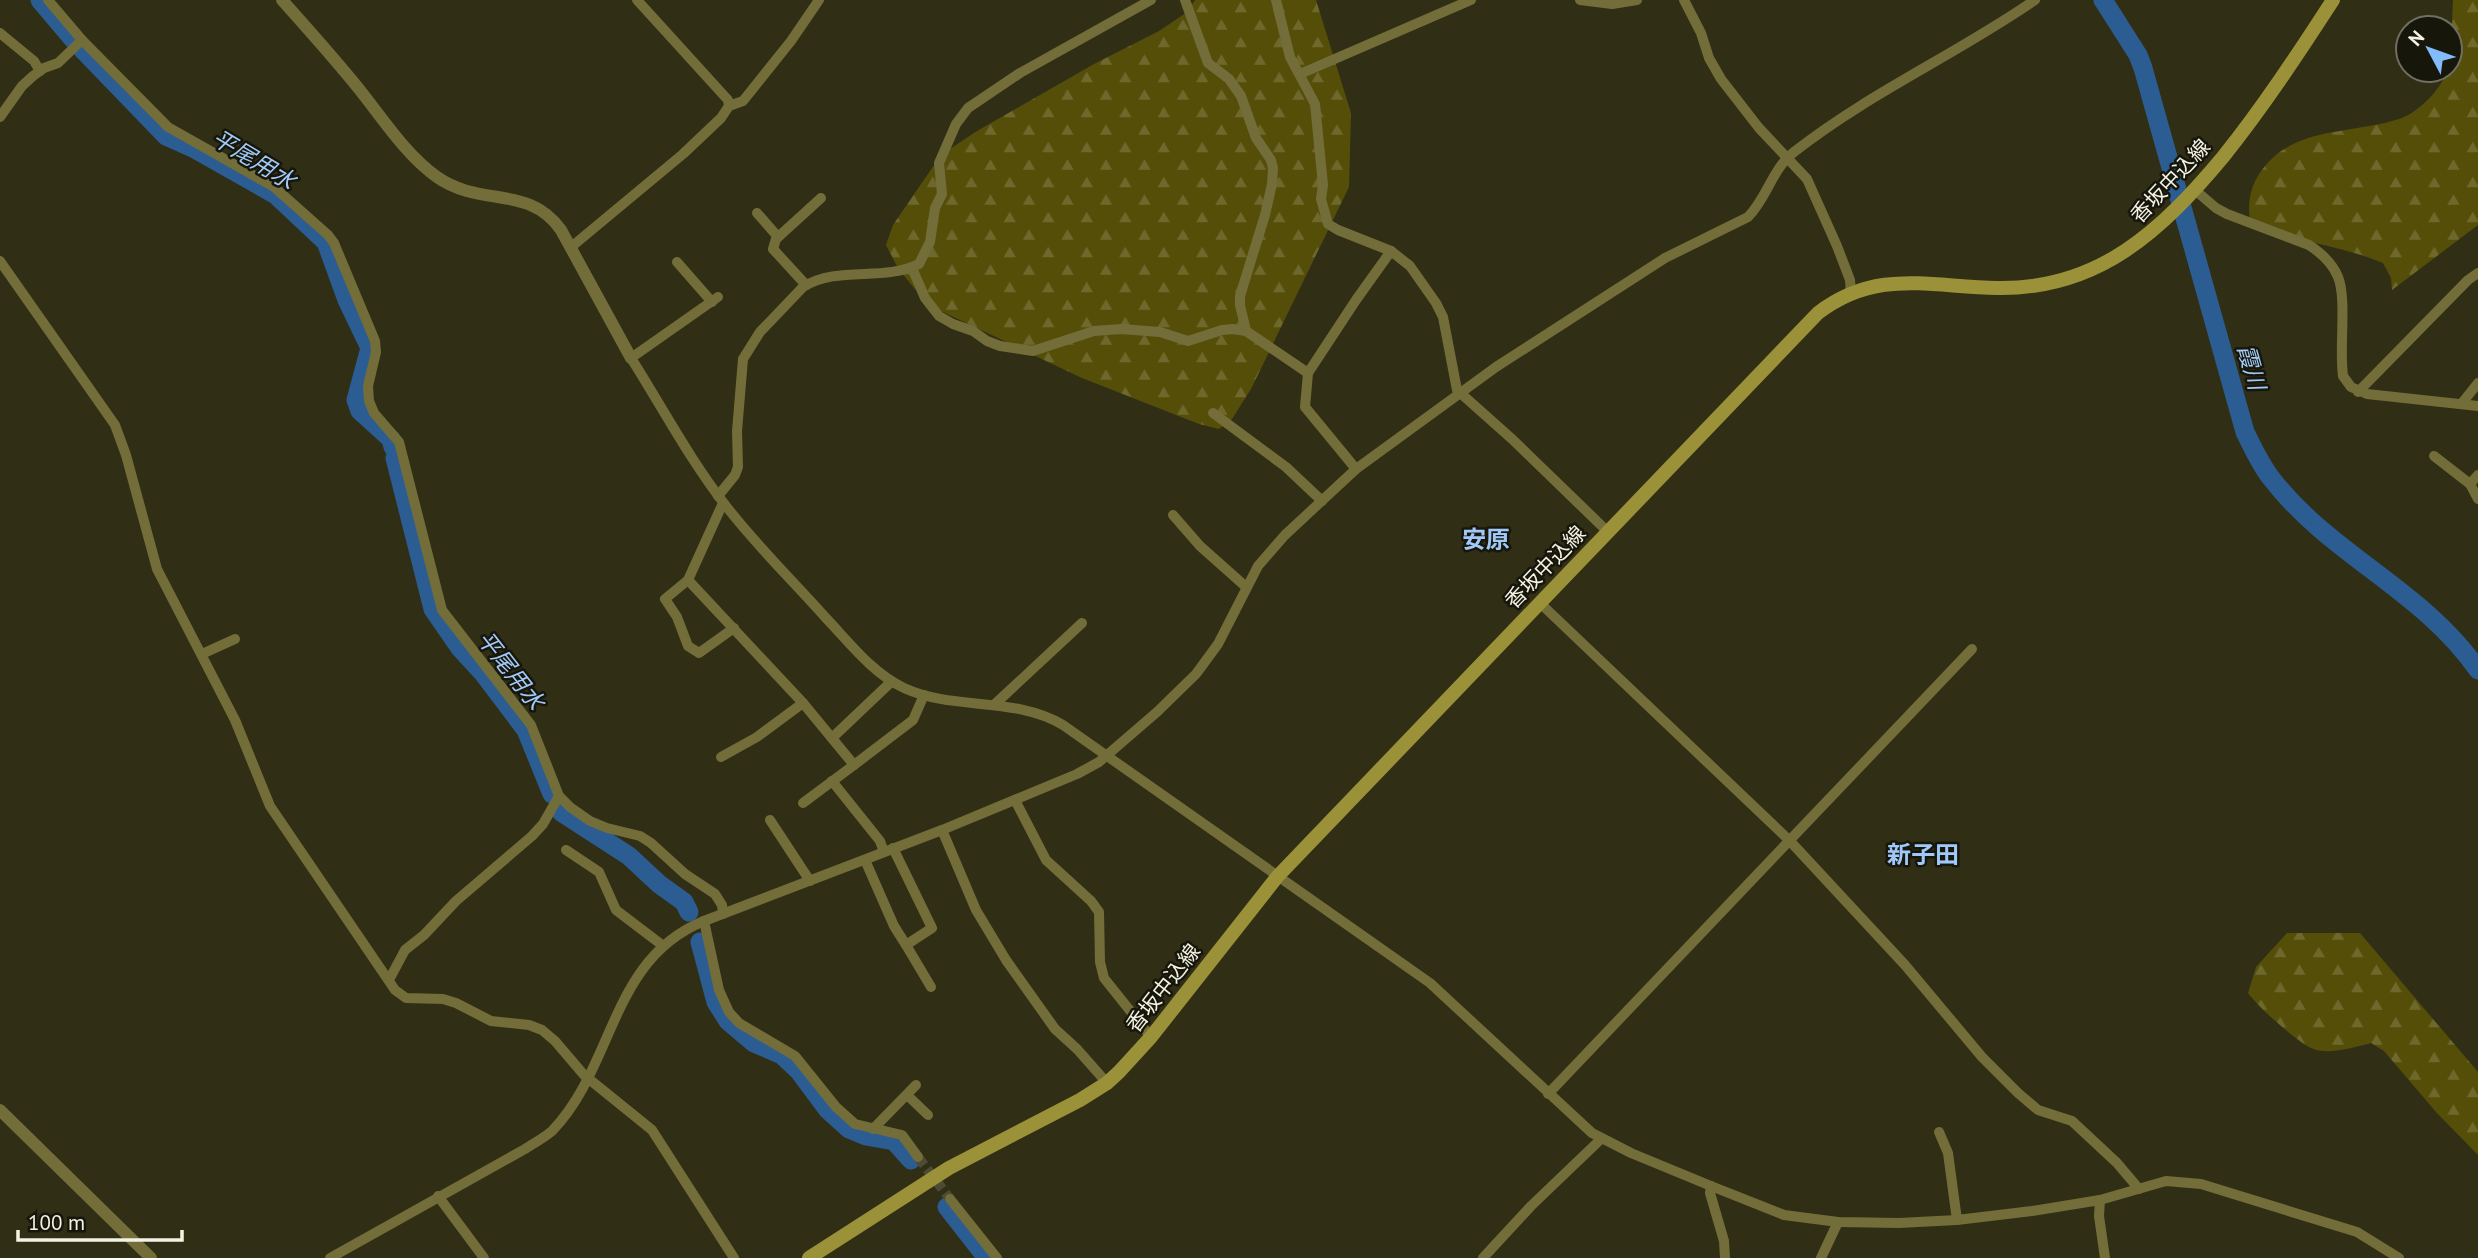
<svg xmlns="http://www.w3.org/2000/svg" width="2478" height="1258" font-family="'PT Sans','Noto Sans JP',sans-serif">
<defs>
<pattern id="forest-firs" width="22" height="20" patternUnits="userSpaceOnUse" patternTransform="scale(1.75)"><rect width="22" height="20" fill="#554e09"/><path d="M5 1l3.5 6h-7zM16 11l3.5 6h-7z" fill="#6e682d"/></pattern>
</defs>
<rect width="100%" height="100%" fill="#312e16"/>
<!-- forest -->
<g fill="url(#forest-firs)">
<polygon points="1195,0 1316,0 1351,113 1349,187 1251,389 1232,419 1219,429 1199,424 1082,378 943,312 914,288 898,268 886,245 893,225 941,155 977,131 1094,64 1159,31 1186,13"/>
<path d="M2453,0H2478V225L2392,290L2391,278L2383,263C2340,245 2292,242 2250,221C2247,200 2251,183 2265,166C2298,126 2354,134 2399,119C2418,113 2442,89 2447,70H2450Z"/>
<path d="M2287,933H2360L2478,1072V1155L2436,1112L2384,1051L2371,1043C2355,1047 2327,1056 2311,1048C2295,1040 2258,1007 2248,993L2256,967Z"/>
</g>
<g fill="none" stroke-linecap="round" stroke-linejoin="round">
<!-- river -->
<g stroke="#2b5d92" stroke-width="19">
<polyline points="40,0 73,39"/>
<path d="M2103,0L2138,55L2143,68L2245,432C2253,448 2260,464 2271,478C2329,554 2424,591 2478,670"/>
<polyline points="82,49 166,136 193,148 276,195 326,242 347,300 370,348 356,400 360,411 391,439 393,447"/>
<polyline points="395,458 433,609 460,648 483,673 526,730 552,794"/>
<polyline points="561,812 629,856 659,884 684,902 689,912"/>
<polyline points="700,942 716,1002 728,1021 754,1043 782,1055 799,1071 828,1110 849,1129 866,1136 894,1141 911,1160"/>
<polyline points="947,1207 987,1258"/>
</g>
<!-- minor-tunnel -->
<polyline stroke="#4e4b35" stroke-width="10" stroke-dasharray="10 5" stroke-linecap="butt" points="918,1157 950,1199"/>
<!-- minor -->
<g stroke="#736d39" stroke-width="10">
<polyline points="48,0 82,40 168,127 274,187 328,235 334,243 375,341 376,352 368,386 369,401 374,413 399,442 442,610 531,725 559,796 570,807 590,821 607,828 640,836 651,843 685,874 715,894 722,905 723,914"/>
<polyline points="637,0 728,100 729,106"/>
<polyline points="1185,0 1208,63 1229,79 1241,96 1256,138 1271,160 1273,168 1272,184 1265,215 1240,296 1240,305 1246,331"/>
<polyline points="1276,0 1290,57 1315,104 1323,185 1321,199 1328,224 1338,230 1391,251 1410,266 1436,303 1443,317 1457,390 1512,439 1607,531"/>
<polyline points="1580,0 1612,4 1637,0"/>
<polyline points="1684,0 1701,33 1709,58 1721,79 1759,128 1807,179 1837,246 1850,280 1851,293"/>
<polyline points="0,33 34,61 40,71"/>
<polyline points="1300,74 1471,0"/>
<polyline points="0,117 22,86 33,76 44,68 58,63 82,40"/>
<path d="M2195,190L2216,208L2227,214L2309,245C2321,253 2333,264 2338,277C2347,298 2339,349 2343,376L2351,387L2367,394L2478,406"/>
<polyline points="757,213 778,237"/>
<polyline points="570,248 683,154 721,118 729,106 743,101 791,41 819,0"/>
<polyline points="0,261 115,425 126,455 157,569 235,720 270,806 395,990 406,998 443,999 456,1003 491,1021 529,1025 542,1030 555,1041 584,1075 652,1130 734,1258"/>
<polyline points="677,262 712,302"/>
<polyline points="912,268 925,298 939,316 953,324 973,331 987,341 1000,346 1033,351 1094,331 1121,329 1160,332 1188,341 1222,330 1233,329 1246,331 1308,373"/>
<polyline points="806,285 773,249 776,239 821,198"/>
<path d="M718,297L631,358C662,407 690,460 726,506C756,545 792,580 825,617C849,642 872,673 904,688C954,711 1015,696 1063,725L1430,983L1592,1133L1631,1153L1711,1186L1784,1215L1838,1222L1899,1223L1957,1220L2032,1211L2100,1200L2166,1181L2201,1184L2357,1232L2399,1258"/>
<polyline points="2358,392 2468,280 2478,273"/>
<polyline points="2462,403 2478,383"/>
<polyline points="1213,413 1286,467 1322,501"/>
<polyline points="2434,456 2470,484"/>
<polyline points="1356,469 1305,407 1308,373 1356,300 1391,251"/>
<polyline points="2478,475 2470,484 2478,499"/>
<path d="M718,496L735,475L738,467L737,431L743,359L760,332L803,287C838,265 883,282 919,264L930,242L935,208L942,194L939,163L956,124L968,108L1020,73L1151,0"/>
<polyline points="723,503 688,580 803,703 854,765 803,803"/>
<polyline points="1173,515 1200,546 1245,586"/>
<polyline points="688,580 665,599 677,617 688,646 699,653 734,628"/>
<polyline points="1540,603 1789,840 1905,965 1982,1057 2018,1093 2038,1110 2072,1121 2117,1163 2139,1189"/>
<polyline points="202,654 235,639"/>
<polyline points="994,705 1082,623"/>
<polyline points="832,738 891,682"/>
<polyline points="721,757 757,737 803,703"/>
<polyline points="854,765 913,720 924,695"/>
<polyline points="832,781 880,841 884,852"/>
<polyline points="1015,800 1046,860 1091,901 1099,912 1100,962 1104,978 1151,1037"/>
<polyline points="770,820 810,881"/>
<polyline points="942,830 976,910 1006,960 1055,1029 1077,1049 1107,1083"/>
<polyline points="893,848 932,928 906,945 931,987"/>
<polyline points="566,850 599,872 616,910 662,945"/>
<polyline points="865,860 894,926 906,945"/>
<polyline points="704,921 719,990 729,1012 739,1023 795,1056 836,1107 855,1124 902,1135 918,1157"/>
<polyline points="389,980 405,950 424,935 456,901 532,836 543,824 559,796"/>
<polyline points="1548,1094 1972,649"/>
<polyline points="907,1095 928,1115"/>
<polyline points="873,1129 916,1085"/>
<polyline points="1939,1132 1948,1153 1957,1220"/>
<polyline points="1711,1186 1710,1193 1724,1241 1725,1258"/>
<polyline points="438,1196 484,1258"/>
<polyline points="950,1199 997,1258"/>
<polyline points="2100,1200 2099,1216 2105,1258"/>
<path d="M330,1258L525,1149C534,1143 544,1138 552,1131C615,1066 610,959 704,921L942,830L1077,774L1099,762L1157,712L1196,674L1218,644L1258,566L1285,535L1356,469L1496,367L1665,258L1748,217C1767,198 1772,169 1794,152C1869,93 1957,54 2035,0"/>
<polyline points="1483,1258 1531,1206 1601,1139"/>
<polyline points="1821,1258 1838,1222"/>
</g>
<!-- tertiary -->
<g stroke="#736d39" stroke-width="12">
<path d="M282,0C308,29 334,58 359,89C383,119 406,155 437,177C481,208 529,184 561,230L631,358"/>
<polyline points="0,1110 151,1258"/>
</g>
<!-- secondary -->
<path stroke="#9b9138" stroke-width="14" d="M809,1258L949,1168L1080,1100L1107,1083L1119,1072L1151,1037L1277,877L1818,313C1877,268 1930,287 1997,288C2099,290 2162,230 2223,157C2263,107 2298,54 2333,0"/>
</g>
<g text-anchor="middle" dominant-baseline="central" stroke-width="5" stroke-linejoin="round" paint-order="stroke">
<!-- street labels -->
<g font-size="21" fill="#f3f2e3" stroke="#17160b">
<text transform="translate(2170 181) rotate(-47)">香坂中込線</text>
<text transform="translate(1545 567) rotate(-46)">香坂中込線</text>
<text transform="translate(1163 988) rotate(-52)">香坂中込線</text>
</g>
<!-- water labels -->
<g font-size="23" font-style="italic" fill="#a1caf9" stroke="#17160b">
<text transform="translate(254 159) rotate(31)">平尾用水</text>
<text transform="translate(2252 367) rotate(74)">霞川</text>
<text transform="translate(511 670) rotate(52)">平尾用水</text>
</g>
<!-- quarter labels -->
<g font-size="24" font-weight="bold" fill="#a0c9f9" stroke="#17160b">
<text x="1486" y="539">安原</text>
<text x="1923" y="854">新子田</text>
</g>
</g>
<!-- north arrow -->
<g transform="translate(2429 49) rotate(311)"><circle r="33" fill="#17160b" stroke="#6f6e61" stroke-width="2"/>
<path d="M0-5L12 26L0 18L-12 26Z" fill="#84bcfb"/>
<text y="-10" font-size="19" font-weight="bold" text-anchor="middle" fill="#f3f2e3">N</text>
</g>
<!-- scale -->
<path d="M18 1230v10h164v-10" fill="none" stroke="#f3f2e3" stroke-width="3.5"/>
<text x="28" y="1230" font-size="21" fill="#f3f2e3" stroke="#17160b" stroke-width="5" paint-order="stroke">100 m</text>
</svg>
